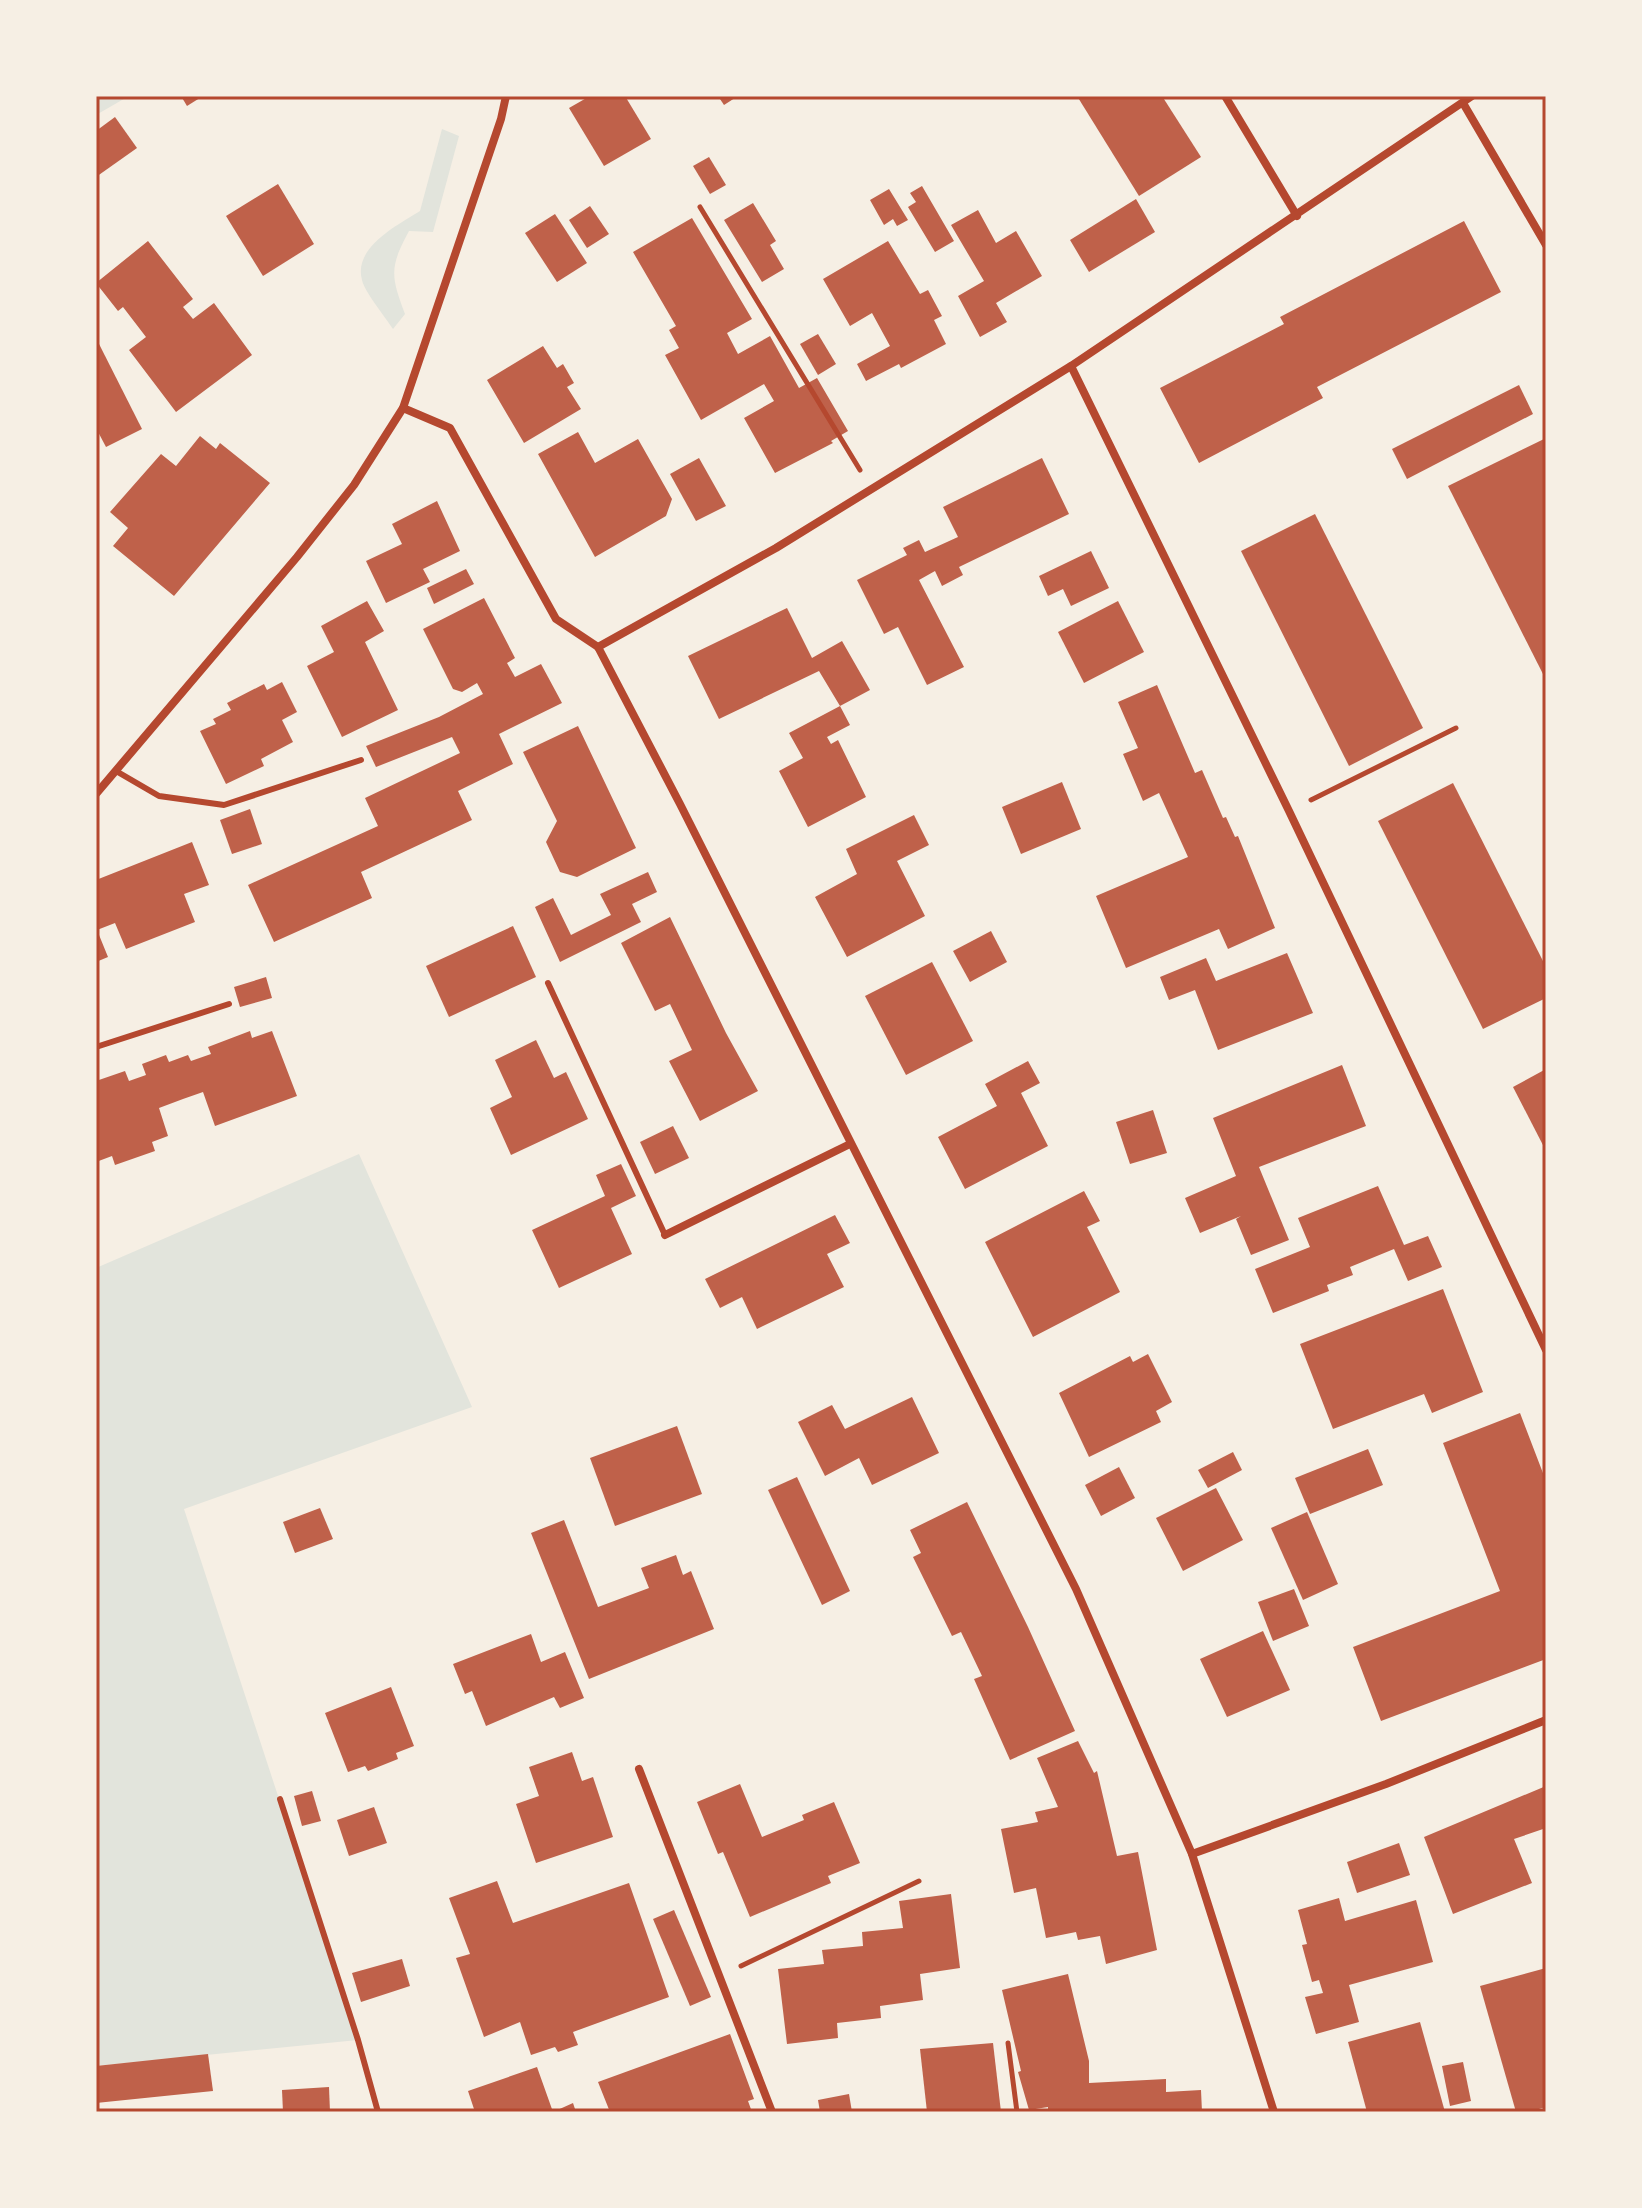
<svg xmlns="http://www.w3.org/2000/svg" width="1642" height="2208" font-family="Quicksand,sans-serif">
<rect width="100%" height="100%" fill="#f6efe4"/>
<!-- green -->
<g fill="#e2e4dc">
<polygon points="96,96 129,96 96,115"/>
<path d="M442,129L459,136L433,232L409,231C389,268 391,276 405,314L393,329C386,318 364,291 362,280C353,247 398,225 420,211Z"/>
<polygon points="359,1154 472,1407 184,1509 358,2040 96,2066 96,1268"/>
</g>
<!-- building -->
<g fill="#bf614a">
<polygon points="181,96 203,96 187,106"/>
<polygon points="590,96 625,96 651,139 604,166 569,108"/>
<polygon points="718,96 738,96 724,105"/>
<polygon points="1077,96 1162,96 1201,157 1139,196"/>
<polygon points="115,117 137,148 96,177 96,131"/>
<polygon points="709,157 726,185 710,194 693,166"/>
<polygon points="278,184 314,244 263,276 226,216"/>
<polygon points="922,186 954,241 935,252 908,207 916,202 910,193"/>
<polygon points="889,189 908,220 897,226 893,219 884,225 870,200"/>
<polygon points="1136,199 1155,232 1089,272 1070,240"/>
<polygon points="753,203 776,241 770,245 784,269 762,282 724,220"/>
<polygon points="590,206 609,234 587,248 569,220"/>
<polygon points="978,210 996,243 1016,231 1042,276 996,303 1007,322 980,337 958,296 984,281 951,225"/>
<polygon points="555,214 587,263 557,282 525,233"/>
<polygon points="692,218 752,319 727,333 738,354 770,336 799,388 817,378 848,431 831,441 833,443 775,473 744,418 774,401 764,384 701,420 665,355 679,348 669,330 676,326 633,252"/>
<polygon points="1464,221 1501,292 1317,387 1323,398 1199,463 1160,388 1284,324 1280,317"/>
<polygon points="148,241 193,299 183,307 193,319 214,303 252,355 176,412 129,350 146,337 123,307 118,311 96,283"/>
<polygon points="888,241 920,294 928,290 942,316 934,320 946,344 901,368 899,364 866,381 857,364 890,346 872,313 850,326 823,279"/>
<polygon points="818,334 836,364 818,375 800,344"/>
<polygon points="96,338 142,429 106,447 96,428"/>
<polygon points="543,346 557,368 563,364 574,383 567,387 581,409 524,443 487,380"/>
<polygon points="1519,385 1533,414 1407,479 1392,449"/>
<polygon points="578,432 595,463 638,439 672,499 666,516 595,557 538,454"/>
<polygon points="200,436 216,449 220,443 270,483 174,596 113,546 128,528 110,512 161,454 176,466"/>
<polygon points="1544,439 1546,443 1546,680 1448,486"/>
<polygon points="699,458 726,506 696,521 670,474"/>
<polygon points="1042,458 1069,514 959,567 963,575 942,586 935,571 919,580 964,667 927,685 898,627 884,634 857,580 907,555 903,548 919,540 925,552 958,537 943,507"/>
<polygon points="437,501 460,551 423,569 430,582 386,603 366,561 402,544 392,524"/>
<polygon points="1315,514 1423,728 1349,766 1241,551"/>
<polygon points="1091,551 1109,588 1071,606 1063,589 1048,596 1039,576"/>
<polygon points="466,569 474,584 434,604 427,588"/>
<polygon points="484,598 515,658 507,663 515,677 541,664 562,703 499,734 513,764 458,791 472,820 361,872 372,898 274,942 248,885 378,826 365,798 460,753 452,737 376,767 366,746 439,717 483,694 477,683 462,692 453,689 423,629"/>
<polygon points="367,601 384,631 365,642 398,710 342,737 307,666 334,652 321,626"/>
<polygon points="1118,601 1144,652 1084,683 1058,632"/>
<polygon points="787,608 812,658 842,641 870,690 840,706 819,671 719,719 688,656"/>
<polygon points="282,682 297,712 282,720 293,742 261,759 264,766 226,784 200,731 216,724 213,719 231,710 227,703 264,684 267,690"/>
<polygon points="1157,685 1195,773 1202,770 1223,818 1226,817 1235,837 1238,836 1275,928 1228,949 1219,929 1126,968 1096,896 1188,857 1159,793 1143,801 1123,754 1138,748 1118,702"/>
<polygon points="840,706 850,725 827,737 831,744 838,740 866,797 808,827 779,771 803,758 789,733"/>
<polygon points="578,726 636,848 577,877 560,872 546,842 557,821 523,752"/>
<polygon points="1062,782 1081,829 1021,854 1002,807"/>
<polygon points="1453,783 1546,967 1546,998 1483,1029 1378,821"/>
<polygon points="250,809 262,844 232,854 220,820"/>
<polygon points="914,815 929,845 897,861 925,916 847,957 815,897 857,874 846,849"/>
<polygon points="192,842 209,885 184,894 195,922 126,949 115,923 97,930 108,957 96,962 96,880"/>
<polygon points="648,872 657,892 632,904 641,922 560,962 535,907 553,898 571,935 611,915 600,894"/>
<polygon points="670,917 726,1033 758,1091 700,1121 669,1061 692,1050 670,1004 655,1011 621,943"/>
<polygon points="513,926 536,977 449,1017 426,966"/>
<polygon points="991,931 1007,962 970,982 953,951"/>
<polygon points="1287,953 1313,1013 1218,1050 1195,990 1169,1000 1160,977 1206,958 1216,981"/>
<polygon points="932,962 973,1041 906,1075 865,996"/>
<polygon points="266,977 272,998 240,1007 234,987"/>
<polygon points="250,1031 252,1038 272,1031 297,1096 215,1126 203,1092 183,1099 159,1108 168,1136 152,1142 155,1151 115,1165 112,1156 96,1162 96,1081 125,1071 129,1081 146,1075 142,1064 166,1055 169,1062 188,1055 191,1061 211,1054 208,1047"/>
<polygon points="536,1040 554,1078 566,1072 588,1119 511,1155 490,1108 512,1097 495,1060"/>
<polygon points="1028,1061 1040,1083 1021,1093 1048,1146 965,1189 938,1137 997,1106 985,1084"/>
<polygon points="1342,1065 1366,1126 1259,1167 1289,1240 1251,1255 1236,1219 1241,1216 1200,1233 1185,1198 1236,1176 1213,1118"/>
<polygon points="1546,1069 1546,1151 1513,1087"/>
<polygon points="1153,1110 1167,1153 1130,1164 1116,1122"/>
<polygon points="673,1126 689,1158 655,1174 640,1142"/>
<polygon points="621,1164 636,1196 611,1208 632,1254 559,1288 532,1230 605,1196 596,1175"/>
<polygon points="1378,1186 1404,1245 1428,1236 1442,1267 1408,1281 1394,1249 1350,1267 1353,1275 1327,1285 1329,1291 1273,1313 1255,1269 1310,1247 1298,1218"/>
<polygon points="1084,1191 1100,1221 1087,1227 1120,1292 1033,1337 985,1242"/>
<polygon points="835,1215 850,1243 827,1254 844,1287 757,1329 742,1297 720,1308 705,1279"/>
<polygon points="1443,1289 1483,1392 1432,1413 1424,1394 1333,1429 1300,1344"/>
<polygon points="1148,1354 1172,1402 1156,1411 1161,1422 1089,1457 1059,1393 1130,1356 1133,1362"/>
<polygon points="912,1397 939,1453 872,1485 859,1458 825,1476 798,1422 832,1405 845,1429"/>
<polygon points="1520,1413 1546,1481 1546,1659 1381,1721 1353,1647 1500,1591 1443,1443"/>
<polygon points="677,1426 702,1494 615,1526 590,1458"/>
<polygon points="1368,1449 1383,1485 1310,1514 1295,1478"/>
<polygon points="1233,1452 1242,1470 1208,1488 1198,1470"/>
<polygon points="1119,1467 1135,1498 1101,1516 1085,1485"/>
<polygon points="797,1477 850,1591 822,1605 768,1490"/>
<polygon points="1216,1488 1243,1540 1183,1571 1156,1518"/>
<polygon points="967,1502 1028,1627 1075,1731 1010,1760 974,1679 982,1676 961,1632 952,1636 913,1557 921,1553 910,1530"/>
<polygon points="320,1508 333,1539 295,1553 283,1522"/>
<polygon points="1307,1512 1338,1584 1303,1600 1271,1528"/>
<polygon points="564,1520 598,1607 649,1588 641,1568 676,1555 683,1575 691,1571 714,1629 589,1679 531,1533"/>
<polygon points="1294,1589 1309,1626 1273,1641 1258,1602"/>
<polygon points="1263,1631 1290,1690 1227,1717 1200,1659"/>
<polygon points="531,1634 541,1662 565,1652 584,1698 560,1708 554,1697 486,1726 472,1691 465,1694 453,1664"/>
<polygon points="391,1687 414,1746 396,1753 398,1759 368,1771 365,1766 348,1772 325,1713"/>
<polygon points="1078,1741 1094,1773 1097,1771 1117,1856 1138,1852 1157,1950 1106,1964 1100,1936 1078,1940 1076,1932 1046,1938 1036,1888 1014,1893 1001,1829 1038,1822 1035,1812 1058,1807 1037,1758"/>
<polygon points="572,1752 582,1781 593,1777 613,1837 536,1863 516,1804 539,1796 529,1767"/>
<polygon points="740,1784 762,1837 804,1820 802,1815 834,1802 860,1863 828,1876 831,1883 750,1917 723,1852 718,1854 697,1802"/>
<polygon points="1546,1786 1546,1828 1514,1839 1532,1883 1453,1914 1424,1837"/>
<polygon points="312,1791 321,1821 302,1826 294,1796"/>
<polygon points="374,1807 387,1843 349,1856 337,1820"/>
<polygon points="1399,1843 1410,1875 1357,1893 1347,1862"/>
<polygon points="497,1881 513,1923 629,1883 669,1997 573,2032 578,2045 558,2052 555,2047 531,2055 520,2022 484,2037 456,1958 470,1954 449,1898"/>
<polygon points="951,1894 960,1968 920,1974 923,2000 880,2006 881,2018 837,2023 838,2038 787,2044 778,1969 824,1964 822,1950 863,1946 862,1932 903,1928 899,1901"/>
<polygon points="1339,1898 1345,1921 1416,1900 1433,1962 1349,1985 1359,2022 1316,2034 1305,1997 1323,1993 1319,1980 1312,1982 1302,1945 1307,1944 1298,1910"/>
<polygon points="674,1910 711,1997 690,2006 653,1919"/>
<polygon points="402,1959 410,1986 361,2002 352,1973"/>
<polygon points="1546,1968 1546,2107 1528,2112 1516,2112 1480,1986"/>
<polygon points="1068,1974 1089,2061 1089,2083 1166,2079 1166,2092 1201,2090 1202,2112 1048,2112 1048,2107 1029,2110 1018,2072 1021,2071 1002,1990"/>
<polygon points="1420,2022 1445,2112 1367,2112 1348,2042"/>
<polygon points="730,2034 754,2099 748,2101 752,2112 610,2112 598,2082"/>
<polygon points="993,2043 1001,2112 927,2112 920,2049"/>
<polygon points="208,2054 213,2091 96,2103 96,2066"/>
<polygon points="1463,2062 1471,2101 1450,2106 1442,2066"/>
<polygon points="537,2067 553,2112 573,2103 576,2112 475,2112 468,2091"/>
<polygon points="329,2087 330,2112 283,2112 282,2090"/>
<polygon points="849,2094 852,2112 820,2112 818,2100"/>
</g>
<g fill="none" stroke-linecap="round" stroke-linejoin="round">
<!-- path -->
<g stroke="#b5482f" stroke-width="5">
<polyline points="700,207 860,470"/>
<polyline points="1311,800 1456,728"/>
<polyline points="741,1966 919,1881"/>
<polyline points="1008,2043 1017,2112"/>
</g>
<!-- service -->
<g stroke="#b5482f" stroke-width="6">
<polyline points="116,771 159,796 224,805 361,760"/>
<polyline points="548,983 665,1235"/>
<polyline points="96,1047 229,1004"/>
<polyline points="280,1799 358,2040 378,2112"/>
</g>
<!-- minor -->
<g stroke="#b5482f" stroke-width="8">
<polyline points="1225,96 1297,216"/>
<polyline points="1463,103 1546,245"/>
<polyline points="1071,366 1289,811 1546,1350"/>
<polyline points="403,408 450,428 556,619 598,647 680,804 1076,1589 1192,1854 1274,2112"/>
<polyline points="598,647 776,548 1071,366 1472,96"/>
<polyline points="96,794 297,557 354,485 403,408 501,119 506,96"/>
<polyline points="665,1235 850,1144"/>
<polyline points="639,1769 772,2112"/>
<polyline points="1192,1854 1386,1784 1546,1720"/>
</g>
</g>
<!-- border -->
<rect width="1642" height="2208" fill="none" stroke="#f6efe4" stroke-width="196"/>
<rect x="98" y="98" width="1446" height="2012" fill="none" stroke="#b5482f" stroke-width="3"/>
</svg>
